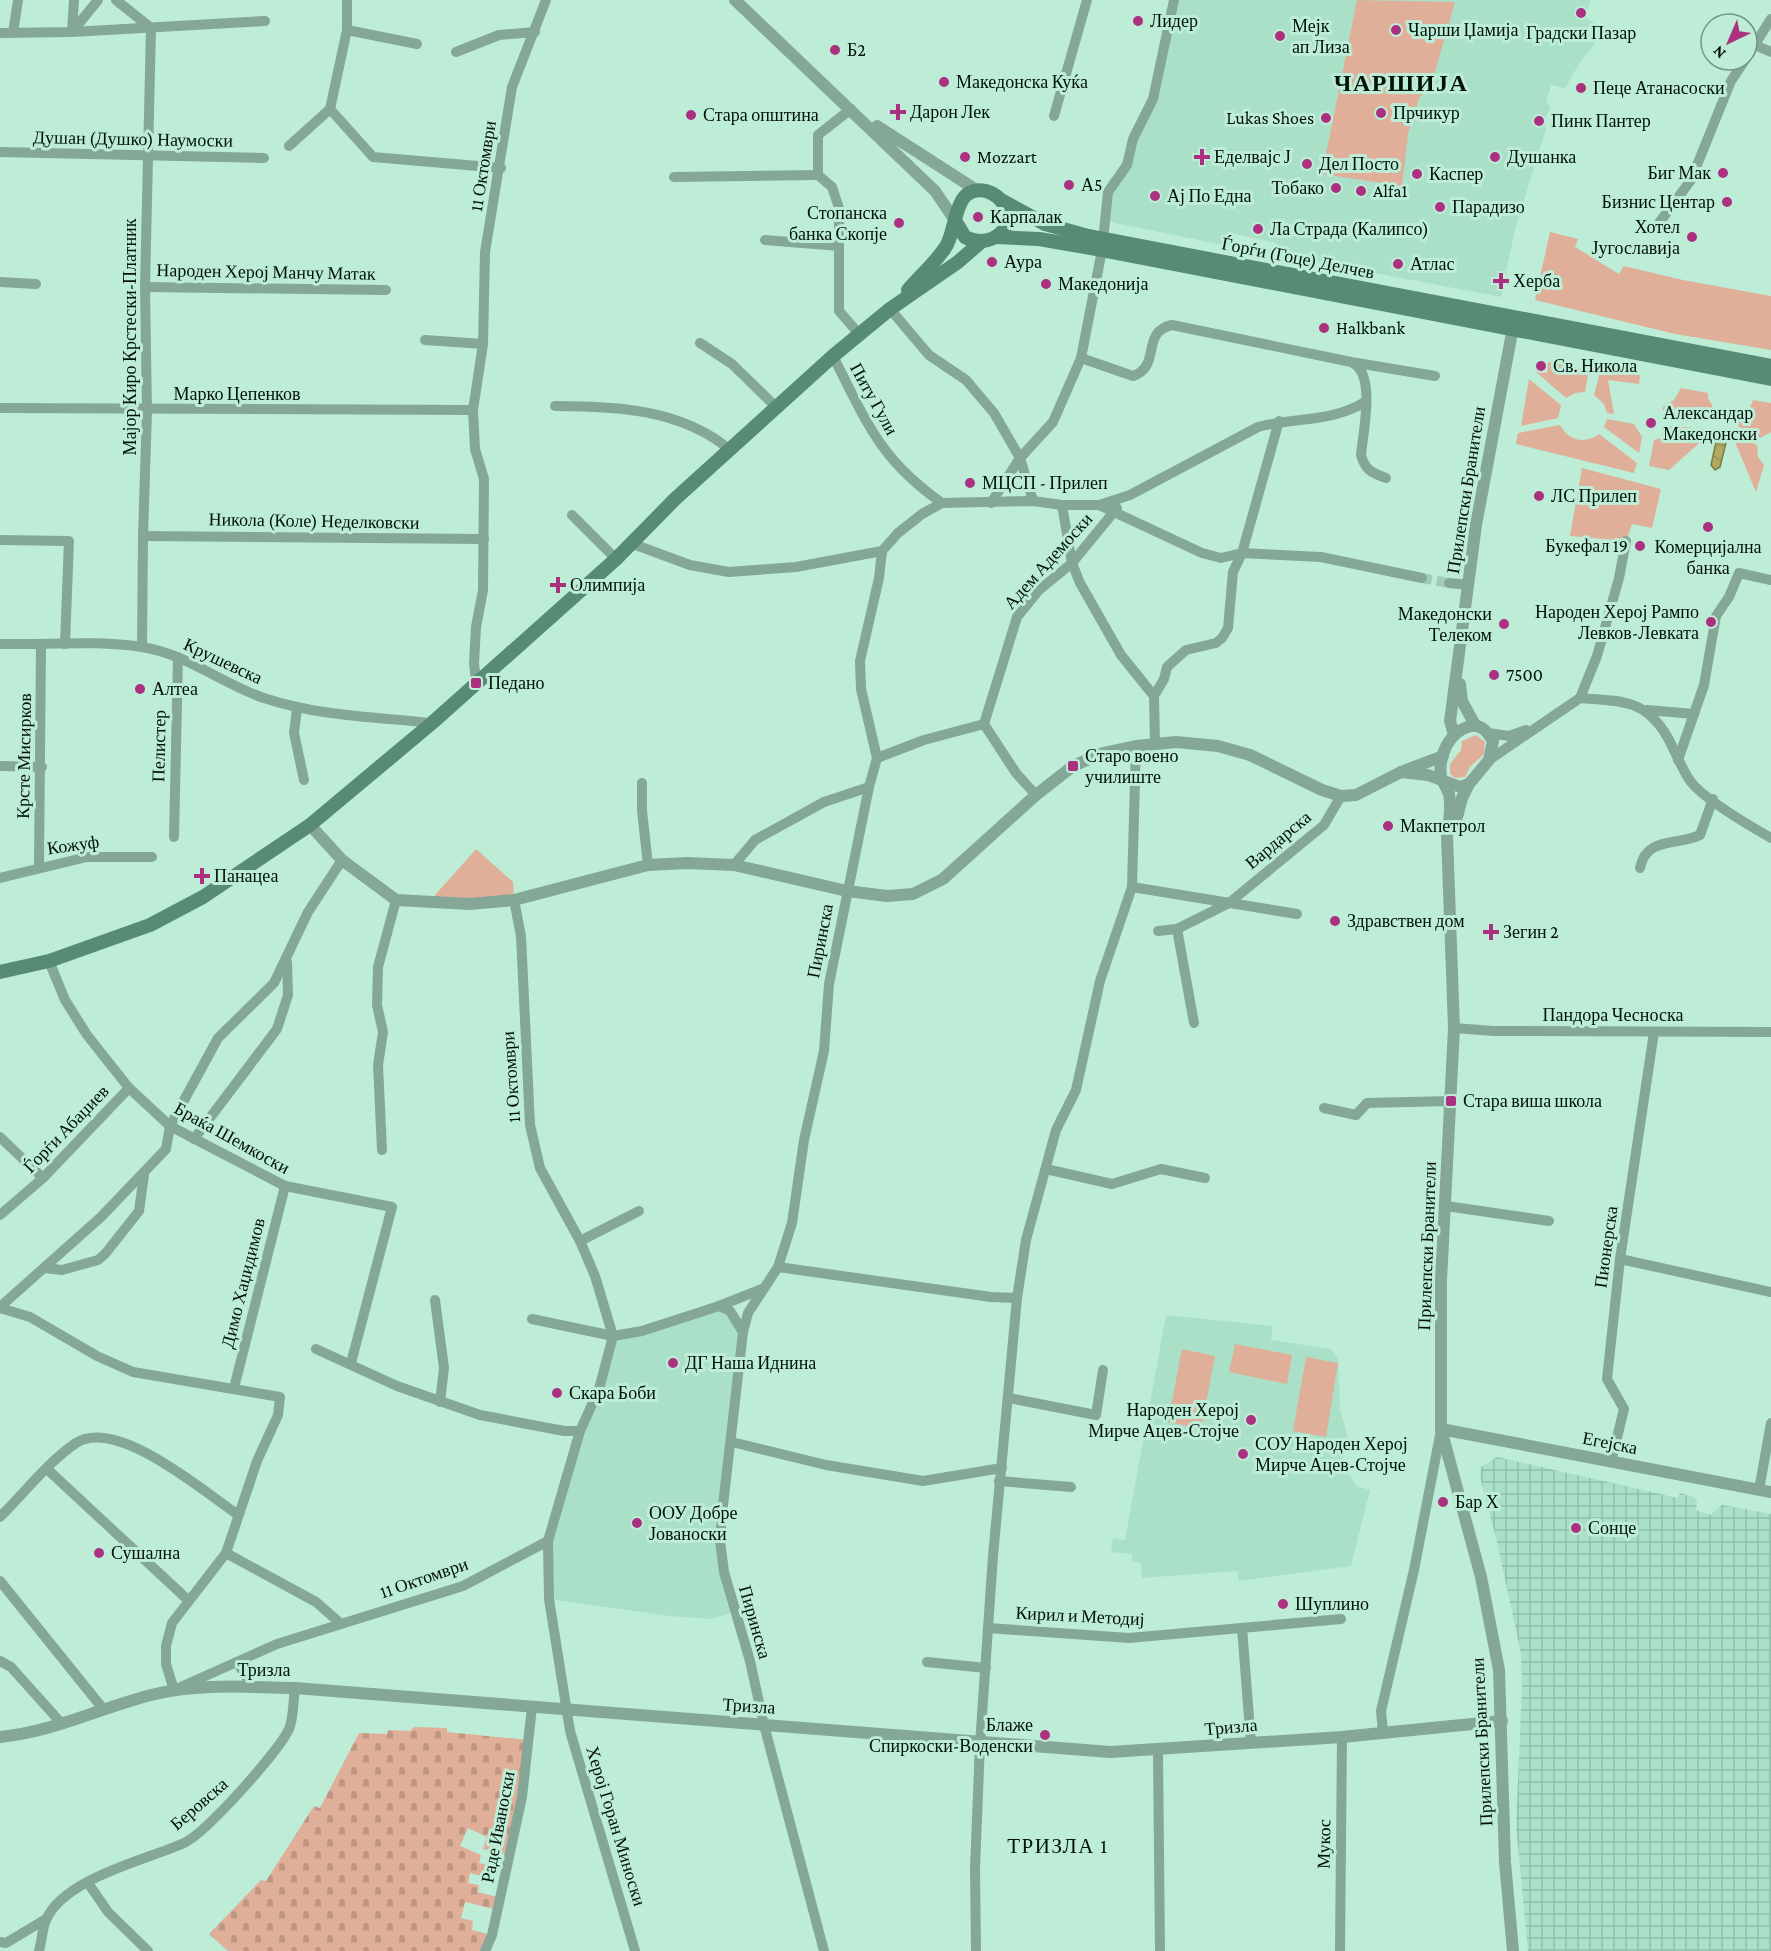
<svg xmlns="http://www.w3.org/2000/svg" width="1771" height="1951" font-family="'Crimson Pro',serif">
<defs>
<pattern id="industrial-grid" width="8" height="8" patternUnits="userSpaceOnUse" patternTransform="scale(1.5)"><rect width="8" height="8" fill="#a9e0c7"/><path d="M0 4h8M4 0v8" fill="none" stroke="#90bfaa"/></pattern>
<pattern id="cemetery-stones" width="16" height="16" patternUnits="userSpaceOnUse" patternTransform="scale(1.5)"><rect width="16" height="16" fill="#e0af99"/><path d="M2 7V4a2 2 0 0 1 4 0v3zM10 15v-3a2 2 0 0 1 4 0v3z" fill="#bf9682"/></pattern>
<pattern id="water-waves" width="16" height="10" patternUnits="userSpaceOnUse" patternTransform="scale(1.5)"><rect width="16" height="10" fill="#afaa5e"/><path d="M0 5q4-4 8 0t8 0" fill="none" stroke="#959150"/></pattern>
</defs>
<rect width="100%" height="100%" fill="#bdedd7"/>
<!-- built -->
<g fill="#a9e0c7">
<polygon points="1174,0 1591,0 1584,17 1603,27 1596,42 1579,64 1565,88 1551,85 1546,103 1551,106 1545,118 1546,129 1515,229 1501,297 1275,254 1277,243 1231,233 1228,246 1105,221 1108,192 1153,99"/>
<polygon points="719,1306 739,1322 720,1541 736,1612 710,1619 670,1616 549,1599 548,1541 613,1336"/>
<polygon points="1166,1315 1273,1326 1271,1340 1331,1349 1338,1358 1340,1409 1350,1445 1341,1462 1357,1486 1370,1490 1351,1566 1239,1581 1237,1571 1142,1578 1141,1563 1133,1562 1131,1554 1111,1552 1113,1538 1125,1540"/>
</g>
<!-- industrial -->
<polygon fill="url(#industrial-grid)" points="1497,1457 1678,1498 1680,1493 1693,1497 1697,1501 1696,1510 1710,1515 1722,1505 1771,1514 1771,1951 1528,1951 1516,1826 1522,1688 1521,1654 1497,1542 1480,1477 1481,1467"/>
<!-- green -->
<g fill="#e0af99">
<polygon points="1357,0 1455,2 1435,72 1418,101 1408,134 1402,186 1322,174"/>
<polygon points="1550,232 1578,239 1575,247 1619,274 1624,266 1683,280 1771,296 1771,350 1675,334 1535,300"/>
<polygon points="1548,362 1589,370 1585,392 1575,393 1566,398 1535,371 1547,373"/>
<polygon points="1601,368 1640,375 1639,384 1608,380 1614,414 1607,413 1604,404 1594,395"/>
<polygon points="1529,379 1561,405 1558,418 1521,426"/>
<polygon points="1681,388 1708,393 1708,398 1714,409 1711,419 1669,418 1662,408 1674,400"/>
<path d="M1753,400L1771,403V432L1760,438L1738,426C1741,414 1750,411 1753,400Z"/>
<polygon points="1607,419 1634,424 1642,437 1639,453 1604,427"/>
<path d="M1560,425C1568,440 1584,445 1599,434L1637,463L1634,473L1516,444L1518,433Z"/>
<polygon points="1669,426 1706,429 1705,438 1669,470 1649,466 1654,440 1663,437"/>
<polygon points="1735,434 1757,445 1758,457 1764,465 1756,492 1735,442"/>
<polygon points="1582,468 1661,489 1652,528 1632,524 1626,541 1570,536"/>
<polygon points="1476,735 1485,742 1484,754 1470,767 1465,777 1455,778 1450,774 1450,764 1461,750 1462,741"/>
<polygon points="476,849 513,882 514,900 428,903"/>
<polygon points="1235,1344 1292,1355 1287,1384 1229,1372"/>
<polygon points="1182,1349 1215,1356 1201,1429 1168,1422"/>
<polygon points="1306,1357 1338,1363 1326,1437 1293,1431"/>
</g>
<!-- cemetery -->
<polygon fill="url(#cemetery-stones)" points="414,1727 447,1728 447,1732 529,1740 510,1855 483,1849 487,1837 468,1828 460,1846 481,1855 479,1863 485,1864 482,1876 470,1873 468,1883 479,1885 478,1892 501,1898 498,1910 465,1902 461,1918 473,1921 472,1930 492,1935 485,1951 228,1951 209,1934 261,1880 266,1881 314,1806 320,1808 359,1733 387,1734 388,1730 410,1731"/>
<!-- water -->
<polygon fill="url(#water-waves)" stroke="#7b7c45" stroke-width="1.5" points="1723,433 1727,439 1720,467 1715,470 1711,465 1717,437"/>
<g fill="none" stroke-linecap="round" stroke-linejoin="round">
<!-- minor-tunnel -->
<polyline stroke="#a1ccb8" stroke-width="10" stroke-dasharray="10 5" stroke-linecap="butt" points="1422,578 1449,583"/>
<!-- minor -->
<g stroke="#85a798" stroke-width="10">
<polyline points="116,0 151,28 145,287 147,411 143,536 142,647"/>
<polyline points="347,30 417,44"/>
<polyline points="72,31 74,0"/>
<polyline points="72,32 98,0"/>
<polyline points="0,33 72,32 265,21"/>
<polyline points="13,33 18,0"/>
<polyline points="1757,46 1771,52"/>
<polyline points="456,52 499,35 535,32"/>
<polyline points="1747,57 1771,19"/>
<polyline points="330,109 373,157 501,168"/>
<polyline points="851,109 818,135 818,175 832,187 839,208 839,311 860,335"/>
<polyline points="1054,116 1087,0"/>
<polyline points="289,146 330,109 347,30 347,0"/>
<polyline points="0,152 264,158"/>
<polyline points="674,177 818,175"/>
<polyline points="1656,227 1691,180 1731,81 1745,60"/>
<polyline points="765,240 839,246"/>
<polyline points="0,282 36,284"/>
<polyline points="145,287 386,290"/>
<polyline points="890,309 929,355 966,380 994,413 1020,458 1033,501"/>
<polyline points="425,340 483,344"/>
<polyline points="700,343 732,364 776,407"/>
<path d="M833,356C866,421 880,460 942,503"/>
<path d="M1081,358L1133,376C1162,366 1140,332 1172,325L1351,362L1435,376"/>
<path d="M1353,363C1376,375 1363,432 1361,455C1365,470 1372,473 1386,478"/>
<path d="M555,406C615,406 682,409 730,450"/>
<polyline points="0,408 473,410"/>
<polyline points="991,503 1020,458 1053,422 1081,358 1102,250 1108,192 1127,165 1133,139 1153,99 1174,0"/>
<polyline points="1062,505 1072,563 1080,583 1121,655 1154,696 1155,744"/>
<polyline points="1099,505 1202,553 1221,558 1242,553 1321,557 1422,578"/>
<polyline points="572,515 616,559"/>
<polyline points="143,536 484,539"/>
<polyline points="0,540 69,541 65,644"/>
<path d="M633,544L690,565L729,572L796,567L882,551L898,533L922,514L942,503L1033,501L1062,505H1099L1130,495L1258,427C1296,417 1330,423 1365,402"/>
<polyline points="1449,583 1469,585"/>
<path d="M0,644C47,645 96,640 142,647C187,654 222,684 264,698C317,716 376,717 432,723"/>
<polyline points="476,683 474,663 476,627 483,590 484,479 475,449 473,410 483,344 485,252 512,87 546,0"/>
<polyline points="1154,696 1164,679 1167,667 1186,650 1216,643 1222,638 1228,628 1233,572 1242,553 1279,421"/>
<path d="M1580,698C1617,701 1643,698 1665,733C1675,749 1680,767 1691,782C1705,800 1750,826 1771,838"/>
<polyline points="297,709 294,733 304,780"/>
<polyline points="1647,710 1694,714"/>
<polyline points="984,724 1017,617 1038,591 1072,563 1117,508"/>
<polyline points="984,724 1016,773 1036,795"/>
<polyline points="1488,733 1509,736 1526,730"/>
<polyline points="877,758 924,740 984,724"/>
<polyline points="1489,760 1580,698 1597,656 1619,578 1626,541"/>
<polyline points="1678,760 1704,685 1716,616 1729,597 1739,573 1771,580"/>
<polyline points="0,766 42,767"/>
<polyline points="642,783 642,811 648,865"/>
<polyline points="174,837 178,657"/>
<polyline points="734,865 755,840 824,802 869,787"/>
<polyline points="39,867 41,645"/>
<path d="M1640,868C1646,836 1678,846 1700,835L1713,799"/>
<polyline points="0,878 87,857 152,857"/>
<polyline points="1132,887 1297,914"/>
<polyline points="514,900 521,936 530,1125 540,1168 580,1241 595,1276 613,1336 599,1389 580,1431 548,1541 549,1599 570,1731 635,1951"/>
<polyline points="1177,929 1194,1023"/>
<polyline points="1158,931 1177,929 1229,903 1324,825 1341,796"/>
<polyline points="49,961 65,1000 87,1035 129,1088 170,1126 285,1186 392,1207 351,1363"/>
<polyline points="1454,1028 1493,1031 1771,1032"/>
<polyline points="1324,1108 1356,1115 1367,1103 1451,1101"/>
<polyline points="0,1137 43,1178"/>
<polyline points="194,1139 277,1029 288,995 287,962"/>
<polyline points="382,1150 378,1065 383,1032 377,1005 378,967 396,900"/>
<polyline points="1046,1169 1112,1184 1161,1169 1205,1178"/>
<polyline points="1446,1206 1549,1221"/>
<polyline points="0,1215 43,1178 129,1088"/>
<polyline points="580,1241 639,1211"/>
<polyline points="1620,1259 1771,1292"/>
<polyline points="778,1267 991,1297 1017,1298"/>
<polyline points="45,1268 62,1270 98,1260 105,1254 139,1211 144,1175"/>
<polyline points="435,1300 444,1368 440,1402"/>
<polyline points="719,1306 730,1311 743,1332 723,1505 720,1541 724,1572 750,1661 764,1725 824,1951"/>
<polyline points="0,1307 101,1217 166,1149 170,1126 218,1038 274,983 308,912 342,860"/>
<polyline points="0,1308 30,1317 97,1356 133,1372 280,1397 278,1415 257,1461 226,1553 172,1623 166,1646 166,1664 174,1690 277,1644 463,1586 548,1541"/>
<polyline points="532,1319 613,1336 642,1331 719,1306 762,1289"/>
<polyline points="743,1332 748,1313 778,1267 792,1223 804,1140 824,1051 829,984 869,787 877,758 861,689 860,661 879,578 882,551"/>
<polyline points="316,1349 397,1386 480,1415 564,1431 580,1431"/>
<polyline points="234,1388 285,1186"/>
<polyline points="1009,1398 1096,1415 1103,1370"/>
<polyline points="732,1442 826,1465 923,1481 1002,1468"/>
<polyline points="1611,1462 1624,1409 1607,1379 1620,1259 1654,1032"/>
<polyline points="47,1469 188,1600"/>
<polyline points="999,1481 1071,1487"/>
<polyline points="1759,1490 1771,1423"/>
<path d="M0,1517C24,1493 48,1462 76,1443C117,1417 203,1491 237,1514"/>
<polyline points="226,1553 316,1602 340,1623"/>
<polyline points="0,1581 104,1710"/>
<polyline points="988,1628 1129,1638 1341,1619"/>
<polyline points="1242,1628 1251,1743"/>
<polyline points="0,1661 11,1667 62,1724"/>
<polyline points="237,1662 252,1687"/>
<polyline points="927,1662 986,1668"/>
<polyline points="1383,1732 1381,1711 1414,1570 1441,1430"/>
<polyline points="1158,1751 1160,1951"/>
<polyline points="88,1883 108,1912 148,1951"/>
<polyline points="0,1942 6,1943 46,1919"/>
<path d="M39,1951C42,1941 42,1929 46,1920C64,1878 147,1860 184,1843C206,1833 279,1751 289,1729C294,1717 293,1700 295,1688"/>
<polyline points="485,1951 492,1935 522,1797 532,1707"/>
<polyline points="976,1951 975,1868 980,1744 993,1556 1017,1298 1026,1240 1056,1130 1076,1090 1100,981 1132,887 1136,746"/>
<polyline points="1340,1951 1342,1737"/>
</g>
<!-- tertiary -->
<g stroke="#85a798" stroke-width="12">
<polyline points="735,0 935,191 956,222"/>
<polyline points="877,126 978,191"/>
<polyline points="1460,684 1462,701 1475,725"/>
<polyline points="1454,735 1450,721 1476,525 1514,322"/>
<path d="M1401,772L1428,775L1460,787L1469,784L1489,760L1493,741C1488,733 1482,724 1471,726C1449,731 1438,756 1441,777C1443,783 1447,788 1449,794C1452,808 1449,823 1447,836L1454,1028L1441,1281V1429L1481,1577L1499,1670L1505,1862L1513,1951"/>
<polyline points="310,825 342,860 396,900 470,904 514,900 648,865 687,863 734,865 847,891 887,896 913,894 943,879 1036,795 1073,766 1103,753 1136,746 1176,742 1218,746 1250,755 1322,790 1341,796 1356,795 1401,772 1443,756"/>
<polyline points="1455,825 1462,798 1469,784"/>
<polyline points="1441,1429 1771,1492"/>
<path d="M0,1737C53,1732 100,1708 151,1695C197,1683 248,1687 295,1688L1110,1752L1342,1737L1502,1721"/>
</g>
<!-- secondary -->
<g stroke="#578b75" stroke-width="14">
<polyline points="1001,200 1045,224 1088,236 1771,366"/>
<polyline points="997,237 1039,239 1102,250 1771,379"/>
<path d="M908,290C920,276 935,263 945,248C958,230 952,184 986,191C993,193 1000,198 1004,205C1017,232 987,249 965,237L956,222"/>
<polyline points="0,972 49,961 150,925 203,897 310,825 432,723 616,559 675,499 833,356 890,309 958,262 981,242"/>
</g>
</g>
<!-- markers -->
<g fill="#ac3080" stroke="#bdedd7" stroke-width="2">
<circle cx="1581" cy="13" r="6"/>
<circle cx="1138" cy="21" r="6"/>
<circle cx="1396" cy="30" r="6"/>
<circle cx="1280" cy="36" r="6"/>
<circle cx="835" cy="50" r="6"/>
<circle cx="944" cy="82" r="6"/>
<circle cx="1581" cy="88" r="6"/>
<path d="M895 103h6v6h6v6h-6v6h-6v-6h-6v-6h6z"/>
<circle cx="1381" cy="113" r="6"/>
<circle cx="691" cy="115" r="6"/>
<circle cx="1326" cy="118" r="6"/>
<circle cx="1539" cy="121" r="6"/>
<circle cx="965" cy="157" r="6"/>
<path d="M1199 148h6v6h6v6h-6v6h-6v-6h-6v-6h6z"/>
<circle cx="1495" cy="157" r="6"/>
<circle cx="1307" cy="164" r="6"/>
<circle cx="1723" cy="173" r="6"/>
<circle cx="1417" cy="174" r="6"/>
<circle cx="1069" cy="185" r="6"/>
<circle cx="1336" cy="188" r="6"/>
<circle cx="1361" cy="191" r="6"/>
<circle cx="1155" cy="196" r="6"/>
<circle cx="1727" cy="202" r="6"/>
<circle cx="1440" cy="207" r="6"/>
<circle cx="978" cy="217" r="6"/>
<circle cx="899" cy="223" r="6"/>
<circle cx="1258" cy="229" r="6"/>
<circle cx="1692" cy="237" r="6"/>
<circle cx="992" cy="262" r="6"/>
<circle cx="1398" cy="264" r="6"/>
<path d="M1498 272h6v6h6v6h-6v6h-6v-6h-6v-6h6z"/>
<circle cx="1046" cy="284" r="6"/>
<circle cx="1324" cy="328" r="6"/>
<circle cx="1541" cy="366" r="6"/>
<circle cx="1651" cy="423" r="6"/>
<circle cx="970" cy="483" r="6"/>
<circle cx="1539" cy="496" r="6"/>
<circle cx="1708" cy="527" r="6"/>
<circle cx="1640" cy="546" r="6"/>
<path d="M555 576h6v6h6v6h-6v6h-6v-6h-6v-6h6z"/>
<circle cx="1711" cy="622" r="6"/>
<circle cx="1504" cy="624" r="6"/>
<circle cx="1494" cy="675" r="6"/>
<rect x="470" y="677" width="12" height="12" rx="3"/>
<circle cx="140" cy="689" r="6"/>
<rect x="1067" y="760" width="12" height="12" rx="3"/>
<circle cx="1388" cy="826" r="6"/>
<path d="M199 867h6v6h6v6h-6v6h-6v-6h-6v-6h6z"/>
<circle cx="1335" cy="921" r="6"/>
<path d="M1488 923h6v6h6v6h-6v6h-6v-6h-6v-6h6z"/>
<rect x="1445" y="1095" width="12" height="12" rx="3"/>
<circle cx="673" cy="1363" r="6"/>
<circle cx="557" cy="1393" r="6"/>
<circle cx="1251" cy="1420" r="6"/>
<circle cx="1243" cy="1454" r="6"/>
<circle cx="1443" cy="1502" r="6"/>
<circle cx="637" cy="1523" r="6"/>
<circle cx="1576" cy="1528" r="6"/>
<circle cx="99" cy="1553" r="6"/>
<circle cx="1283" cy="1604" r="6"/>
<circle cx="1045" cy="1735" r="6"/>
</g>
<g text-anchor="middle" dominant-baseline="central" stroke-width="6" stroke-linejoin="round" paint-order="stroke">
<!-- poi labels -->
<g font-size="18" fill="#02110a" stroke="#bdedd7" text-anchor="start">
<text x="1150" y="21">Лидер</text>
<text x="1292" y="26">Мејк<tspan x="1292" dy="21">ап Лиза</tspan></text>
<text x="1408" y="30">Чарши Џамија</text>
<text x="1581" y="33" text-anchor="middle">Градски Пазар</text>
<text x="847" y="50">Б2</text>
<text x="956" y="82">Македонска Куќа</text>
<text x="1593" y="88">Пеце Атанасоски</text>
<text x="910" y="112">Дарон Лек</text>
<text x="1393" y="113">Прчикур</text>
<text x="703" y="115">Стара општина</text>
<text x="1314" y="118" text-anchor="end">Lukas Shoes</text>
<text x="1551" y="121">Пинк Пантер</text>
<text x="977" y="157">Mozzart</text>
<text x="1214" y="157">Еделвајс Ј</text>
<text x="1507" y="157">Душанка</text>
<text x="1319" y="164">Дел Посто</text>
<text x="1711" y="173" text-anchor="end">Биг Мак</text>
<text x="1429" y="174">Каспер</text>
<text x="1081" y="185">А5</text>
<text x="1324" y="188" text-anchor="end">Тобако</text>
<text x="1373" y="191">Alfa1</text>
<text x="1167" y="196">Ај По Една</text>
<text x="1715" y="202" text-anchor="end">Бизнис Центар</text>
<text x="1452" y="207">Парадизо</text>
<text x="887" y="213" text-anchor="end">Стопанска<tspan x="887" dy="21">банка Скопје</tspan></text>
<text x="990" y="217">Карпалак</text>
<text x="1680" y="227" text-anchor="end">Хотел<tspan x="1680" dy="21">Југославија</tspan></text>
<text x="1270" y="229">Ла Страда (Калипсо)</text>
<text x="1004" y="262">Аура</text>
<text x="1410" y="264">Атлас</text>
<text x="1513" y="281">Херба</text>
<text x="1058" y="284">Македонија</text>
<text x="1336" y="328">Halkbank</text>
<text x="1553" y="366">Св. Никола</text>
<text x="1663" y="413">Александар<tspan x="1663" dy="21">Македонски</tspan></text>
<text x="982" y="483">МЦСП - Прилеп</text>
<text x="1551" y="496">ЛС Прилеп</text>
<text x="1628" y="546" text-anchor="end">Букефал 19</text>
<text x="1708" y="547" text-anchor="middle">Комерцијална<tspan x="1708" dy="21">банка</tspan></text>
<text x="570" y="585">Олимпија</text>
<text x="1699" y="612" text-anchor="end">Народен Херој Рампо<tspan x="1699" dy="21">Левков-Левката</tspan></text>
<text x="1492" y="614" text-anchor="end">Македонски<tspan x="1492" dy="21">Телеком</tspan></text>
<text x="1506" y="675">7500</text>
<text x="488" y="683">Педано</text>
<text x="152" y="689">Алтеа</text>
<text x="1085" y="756">Старо воено<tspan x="1085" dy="21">училиште</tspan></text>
<text x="1400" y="826">Макпетрол</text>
<text x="214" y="876">Панацеа</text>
<text x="1347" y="921">Здравствен дом</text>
<text x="1503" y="932">Зегин 2</text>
<text x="1463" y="1101">Стара виша школа</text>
<text x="685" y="1363">ДГ Наша Иднина</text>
<text x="569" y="1393">Скара Боби</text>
<text x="1239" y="1410" text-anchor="end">Народен Херој<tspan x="1239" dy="21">Мирче Ацев-Стојче</tspan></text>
<text x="1255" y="1444">СОУ Народен Херој<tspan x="1255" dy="21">Мирче Ацев-Стојче</tspan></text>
<text x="1455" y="1502">Бар Х</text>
<text x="649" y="1513">ООУ Добре<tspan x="649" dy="21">Јованоски</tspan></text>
<text x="1588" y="1528">Сонце</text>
<text x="111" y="1553">Сушална</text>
<text x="1295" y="1604">Шуплино</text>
<text x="1033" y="1725" text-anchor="end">Блаже<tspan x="1033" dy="21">Спиркоски-Воденски</tspan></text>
</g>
<!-- street labels -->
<g font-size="18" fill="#02110a" stroke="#bdedd7">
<text transform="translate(133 139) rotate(1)">Душан (Душко) Наумоски</text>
<text transform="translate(483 166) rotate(-81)">11 Октомври</text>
<text transform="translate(1298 258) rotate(11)">Ѓорѓи (Гоце) Делчев</text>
<text transform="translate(266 272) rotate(1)">Народен Херој Манчу Матак</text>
<text transform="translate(130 337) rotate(-90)">Мајор Киро Крстески-Платник</text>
<text x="237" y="394">Марко Цепенков</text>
<text transform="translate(874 399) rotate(61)">Питу Гули</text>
<text transform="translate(1466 490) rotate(-81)">Прилепски Бранители</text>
<text transform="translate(314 521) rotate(1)">Никола (Коле) Неделковски</text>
<text transform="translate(1048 561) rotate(-48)">Адем Адемоски</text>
<text transform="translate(223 661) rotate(25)">Крушевска</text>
<text transform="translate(159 746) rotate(-89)">Пелистер</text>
<text transform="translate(24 756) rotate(-89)">Крсте Мисирков</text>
<text transform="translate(1278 840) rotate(-40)">Вардарска</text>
<text transform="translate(73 845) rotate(-8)">Кожуф</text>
<text transform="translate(820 941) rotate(-79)">Пиринска</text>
<text x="1613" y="1015">Пандора Чесноска</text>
<text transform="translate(511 1077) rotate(-94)">11 Октомври</text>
<text transform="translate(66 1129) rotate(-46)">Ѓорѓи Абаџиев</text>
<text transform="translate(232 1138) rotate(29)">Браќа Шемкоски</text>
<text transform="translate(1427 1246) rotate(-88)">Прилепски Бранители</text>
<text transform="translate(1606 1247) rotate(-82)">Пионерска</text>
<text transform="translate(243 1283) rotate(-76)">Димо Хаџидимов</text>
<text transform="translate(1610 1443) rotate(11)">Егејска</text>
<text transform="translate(424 1578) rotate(-19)">11 Октомври</text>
<text transform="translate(1080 1616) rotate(3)">Кирил и Методиј</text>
<text transform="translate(755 1622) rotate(74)">Пиринска</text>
<text x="264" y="1670">Тризла</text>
<text transform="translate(749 1706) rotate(4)">Тризла</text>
<text transform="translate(1231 1727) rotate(-5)">Тризла</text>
<text transform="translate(1482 1742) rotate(-93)">Прилепски Бранители</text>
<text transform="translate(199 1804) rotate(-41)">Беровска</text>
<text transform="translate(616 1826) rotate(73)">Херој Горан Миноски</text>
<text transform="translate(498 1827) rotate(-79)">Раде Иваноски</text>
<text transform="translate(1324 1844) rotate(-89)">Мукос</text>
</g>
<!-- quarter labels -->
<g font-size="21" letter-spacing="1.5" fill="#02110a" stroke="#bdedd7">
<text x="1058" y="1846">ТРИЗЛА 1</text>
</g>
<!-- district labels -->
<g font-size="24" font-weight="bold" letter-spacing="1.5" fill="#02110a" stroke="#bdedd7">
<text x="1401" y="82">ЧАРШИЈА</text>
</g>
</g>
<!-- north arrow -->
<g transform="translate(1729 42) rotate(224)"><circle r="28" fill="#bdedd7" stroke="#729585" stroke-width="1.5"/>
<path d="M0-4.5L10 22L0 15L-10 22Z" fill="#ac3080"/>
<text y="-9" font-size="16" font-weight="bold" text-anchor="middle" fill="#02110a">N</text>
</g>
</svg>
